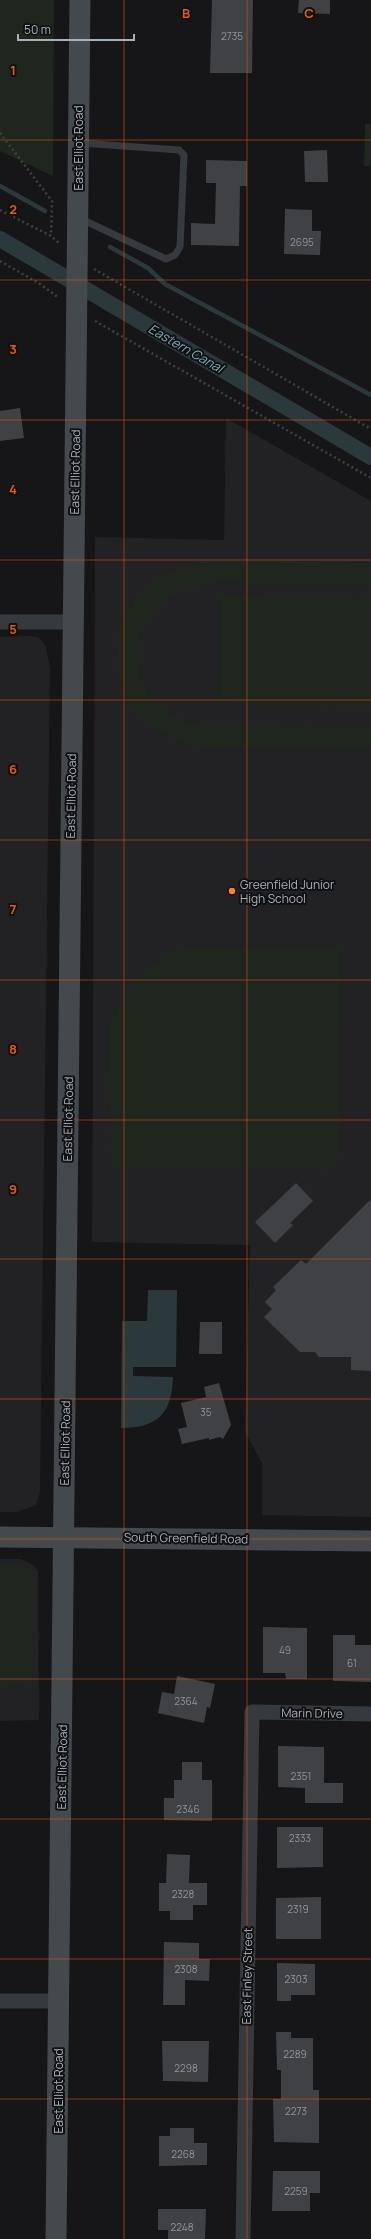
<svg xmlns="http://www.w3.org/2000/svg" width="371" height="2239" font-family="Manrope,sans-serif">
<rect width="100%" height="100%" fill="#161618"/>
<!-- built -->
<g fill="#222225">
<polygon points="226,418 371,501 371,1517 262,1515 262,1463 245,1432 250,1245 92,1242 95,537 224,540"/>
<polygon points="28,636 38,637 46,646 50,668 40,1492 36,1505 18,1512 0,1512 0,637"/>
<polygon points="0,1559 21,1559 30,1563 38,1570 39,1720 0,1721"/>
</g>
<!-- green -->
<g fill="#1e261d">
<polygon points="0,0 54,0 53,176 0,151"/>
<polygon points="365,124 371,124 371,166 364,166"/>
<path d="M224,560L371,563V585C336,584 302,583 267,583C240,582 212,579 186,588C168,595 155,608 146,624C136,640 136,662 143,680C151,702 178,721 200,725L371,728V750L211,748C191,747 177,742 160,731C135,714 120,692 117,661C113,598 165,561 224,560Z"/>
<polygon points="220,596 371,599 371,706 218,703"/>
<polygon points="340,947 339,1158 328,1169 111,1168 108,1027 119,1006 144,972 171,953 184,948"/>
<polygon points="0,1564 21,1564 34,1576 33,1674 26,1684 0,1688"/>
</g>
<!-- water -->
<path fill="#2b393d" d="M148,1290H177L176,1367H133V1376L173,1377C172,1414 157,1428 121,1428L122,1321H147Z"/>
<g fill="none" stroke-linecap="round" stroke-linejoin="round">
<!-- stream -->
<g stroke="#2b393d" stroke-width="4.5">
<polyline points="0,186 45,211"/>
<polyline points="110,247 148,268 165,284 371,395"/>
</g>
<!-- canal -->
<polyline stroke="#2b393d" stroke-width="16" points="0,239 371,457"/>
</g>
<!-- building -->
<g fill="#404145">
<polygon points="212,0 253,0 252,73 210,73"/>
<polygon points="299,0 330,0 330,14 298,13"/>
<polygon points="327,150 328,182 305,182 304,151"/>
<polygon points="206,160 247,161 247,186 240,186 239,246 191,245 191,223 215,224 216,183 206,183"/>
<polygon points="285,209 312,210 312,231 321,231 320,255 284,254"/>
<polygon points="20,408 24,438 0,441 0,411"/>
<polygon points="296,1183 313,1201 290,1223 293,1225 275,1243 255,1222"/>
<polygon points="371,1199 371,1371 351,1370 351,1357 319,1357 315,1352 300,1352 264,1317 272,1309 265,1302 276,1290 273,1287 301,1260 306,1264"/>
<polygon points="200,1322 222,1322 222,1354 199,1354"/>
<polygon points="219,1383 231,1425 223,1439 220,1437 209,1440 209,1438 182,1444 178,1429 187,1427 181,1403 206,1397 204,1387"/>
<polygon points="263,1627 307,1628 307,1679 286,1679 285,1673 263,1673"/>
<polygon points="333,1635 355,1635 355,1645 371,1645 371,1682 333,1681"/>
<polygon points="177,1676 215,1684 210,1708 207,1707 204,1723 158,1713 162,1692 174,1694"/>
<polygon points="278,1746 324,1747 324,1783 343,1783 343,1803 305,1803 305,1788 278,1787"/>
<polygon points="182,1762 202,1762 202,1780 212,1780 212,1821 164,1820 164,1798 174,1798 174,1780 182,1780"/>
<polygon points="277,1827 323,1827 323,1867 277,1868"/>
<polygon points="167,1854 190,1855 189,1883 207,1883 207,1905 193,1905 193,1920 170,1920 170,1911 159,1911 159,1883 166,1883"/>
<polygon points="321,1897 321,1939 276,1939 276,1898"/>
<polygon points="164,1942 199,1943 199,1959 210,1959 209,1981 185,1980 185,2005 163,2005"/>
<polygon points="277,1963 315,1964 315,1995 291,1995 291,2001 277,2001"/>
<polygon points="276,2032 291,2032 291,2038 313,2038 313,2090 319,2090 319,2143 274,2142 273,2099 281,2099 281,2070 277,2070"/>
<polygon points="162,2041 209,2041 208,2082 163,2081"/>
<polygon points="170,2128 194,2128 194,2143 207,2143 207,2165 159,2166 159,2136 170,2136"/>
<polygon points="273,2171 320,2171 320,2193 310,2193 310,2211 272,2211"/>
<polygon points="158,2209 206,2209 205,2239 168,2239 168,2230 158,2230"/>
</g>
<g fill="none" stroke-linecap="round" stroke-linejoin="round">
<!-- path -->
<g stroke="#3c4144" stroke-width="2.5" stroke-dasharray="2 3" stroke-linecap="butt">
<polyline points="0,133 52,201 51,236"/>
<polyline points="0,210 51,236 60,244"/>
<polyline points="0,261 40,284 59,298"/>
<polyline points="94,269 371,429"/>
<polyline points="95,321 371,478"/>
</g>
<!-- lane -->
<polyline stroke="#36393d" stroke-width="7" points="81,219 166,259 175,255 180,247 184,155 179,150 81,143"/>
<!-- street -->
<g stroke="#36393d" stroke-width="15">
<polyline points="0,622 73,622"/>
<polyline points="0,2001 58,2001"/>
<polyline points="243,2239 252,1712 371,1714"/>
</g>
<!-- secondary -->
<g stroke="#44494d" stroke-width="21">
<polyline points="0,1537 371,1541"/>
<polyline points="56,2239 80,0"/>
</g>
</g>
<!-- grid -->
<path fill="none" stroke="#e8590c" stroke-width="1" stroke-opacity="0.55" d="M124,0V2239M247,0V2239M0,140H371M0,280H371M0,420H371M0,560H371M0,700H371M0,840H371M0,980H371M0,1120H371M0,1259H371M0,1399H371M0,1539H371M0,1679H371M0,1819H371M0,1959H371M0,2099H371"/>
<!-- markers -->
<circle fill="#ff8027" stroke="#111113" stroke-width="1.5" cx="232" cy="891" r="4"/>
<g text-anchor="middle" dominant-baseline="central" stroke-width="4" stroke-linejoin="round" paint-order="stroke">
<!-- number labels -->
<g font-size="10" fill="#8d959c">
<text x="232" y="36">2735</text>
<text x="302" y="242">2695</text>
<text x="206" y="1412">35</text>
<text x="285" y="1650">49</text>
<text x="352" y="1663">61</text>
<text x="186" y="1701">2364</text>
<text x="301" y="1776">2351</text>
<text x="188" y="1809">2346</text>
<text x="300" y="1838">2333</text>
<text x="183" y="1894">2328</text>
<text x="298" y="1909">2319</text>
<text x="186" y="1969">2308</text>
<text x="296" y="1979">2303</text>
<text x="295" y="2054">2289</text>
<text x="186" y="2068">2298</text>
<text x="296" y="2111">2273</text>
<text x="183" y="2154">2268</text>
<text x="296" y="2191">2259</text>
<text x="182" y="2227">2248</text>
</g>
<!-- street labels -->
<g font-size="12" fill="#a7b1b9" stroke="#111113">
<text transform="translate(78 148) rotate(-90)">East Elliot Road</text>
<text transform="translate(75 472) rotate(-89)">East Elliot Road</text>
<text transform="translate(71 796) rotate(-89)">East Elliot Road</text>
<text transform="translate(68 1119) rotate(-89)">East Elliot Road</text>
<text transform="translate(65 1443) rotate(-89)">East Elliot Road</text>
<text transform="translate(186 1538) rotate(1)">South Greenfield Road</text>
<text transform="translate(312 1713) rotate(1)">Marin Drive</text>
<text transform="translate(62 1767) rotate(-89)">East Elliot Road</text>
<text transform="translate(247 1976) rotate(-89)">East Finley Street</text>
<text transform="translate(58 2091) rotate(-90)">East Elliot Road</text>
</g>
<!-- poi labels -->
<g font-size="12" fill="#a7b1b9" stroke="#111113" text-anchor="start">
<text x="240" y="884">Greenfield Junior<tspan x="240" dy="14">High School</tspan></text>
</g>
<!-- water labels -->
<g font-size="13" font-style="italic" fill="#7baab7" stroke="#111113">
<text transform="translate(186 348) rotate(30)">Eastern Canal</text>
</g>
</g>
<g font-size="13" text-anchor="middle" font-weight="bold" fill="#e8590c" stroke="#111113" stroke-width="4" stroke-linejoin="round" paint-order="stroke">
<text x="186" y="18">B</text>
<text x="309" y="18">C</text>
<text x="13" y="75">1</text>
<text x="13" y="214">2</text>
<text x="13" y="354">3</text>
<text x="13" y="494">4</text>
<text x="13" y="634">5</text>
<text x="13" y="774">6</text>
<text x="13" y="914">7</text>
<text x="13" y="1054">8</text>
<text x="13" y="1194">9</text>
</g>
<!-- scale -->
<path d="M18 34v6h116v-6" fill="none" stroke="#a7b1b9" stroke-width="2"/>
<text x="24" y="34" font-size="12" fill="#a7b1b9" stroke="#111113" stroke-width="3" paint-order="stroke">50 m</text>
</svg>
